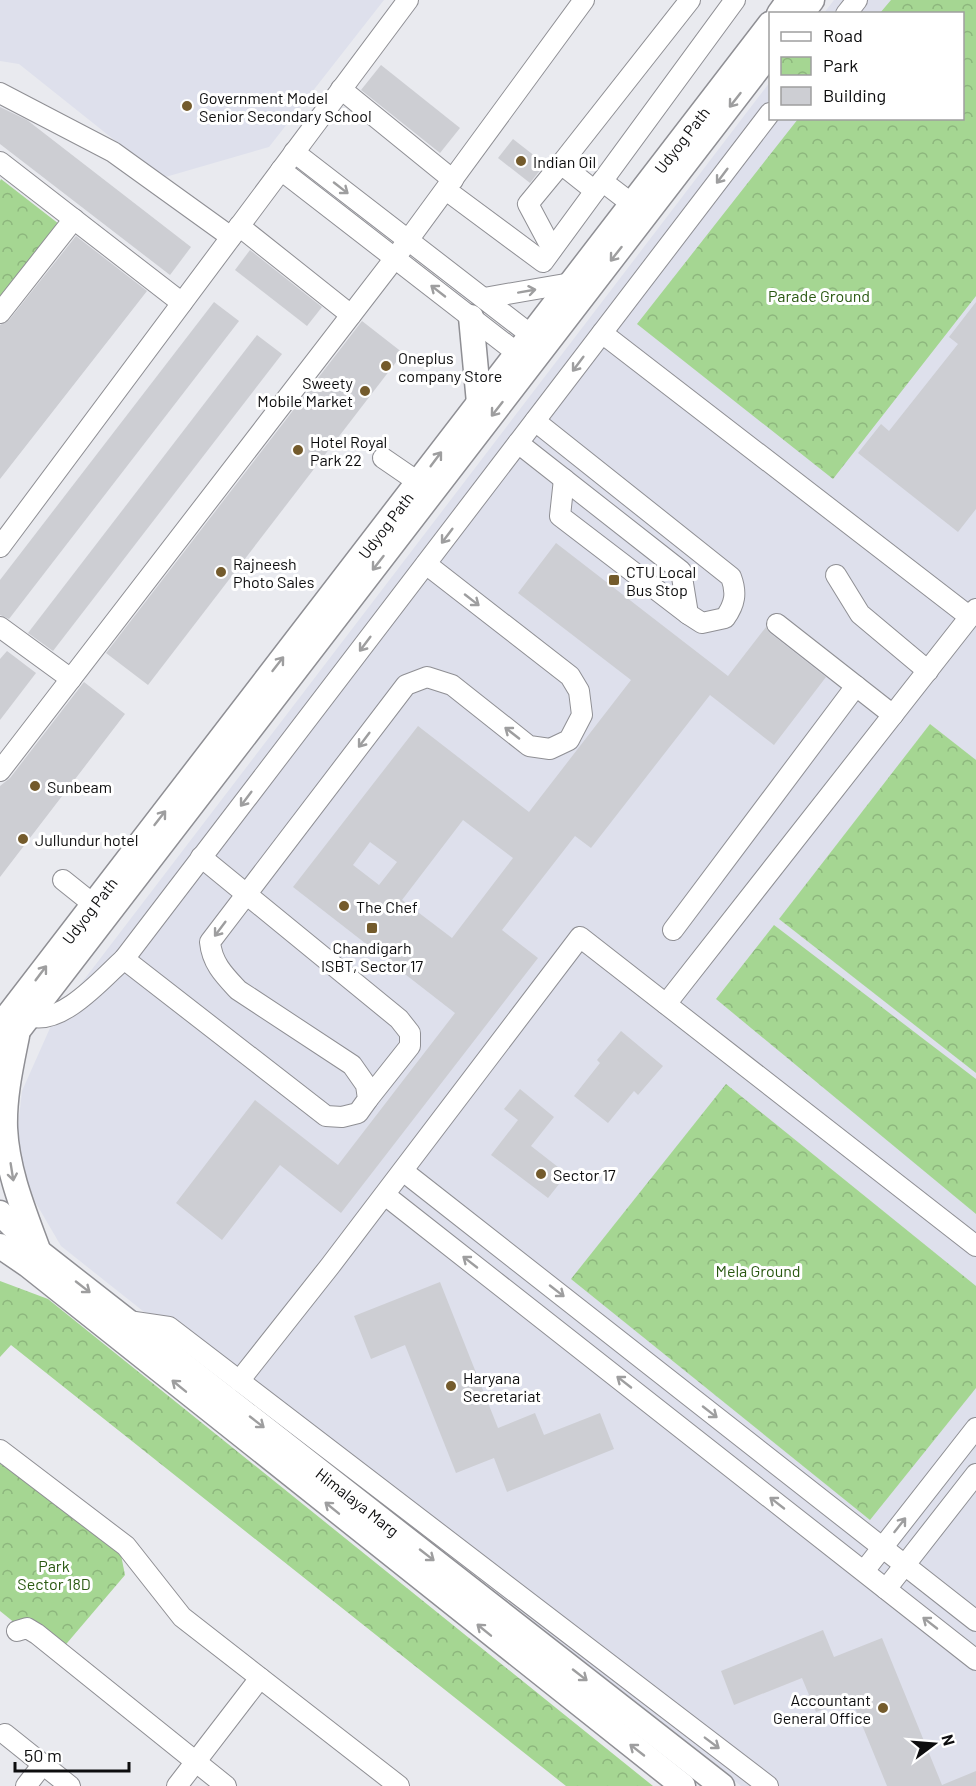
<svg xmlns="http://www.w3.org/2000/svg" width="976" height="1786" font-family="Barlow,sans-serif">
<defs>
<pattern id="park-crowns" width="20" height="18" patternUnits="userSpaceOnUse" patternTransform="scale(1.5)"><rect width="20" height="18" fill="#a5d692"/><path d="M2 6a3 3 0 1 1 6 0M12 15a3 3 0 1 1 6 0" fill="none" stroke="#8db67d"/></pattern>
</defs>
<rect width="100%" height="100%" fill="#e9eaef"/>
<!-- built -->
<g fill="#dee0ec">
<polygon points="0,0 384,0 269,147 162,178 19,64 0,61"/>
<polygon points="834,0 976,0 976,1786 741,1786 61,1246 30,1193 15,1153 22,1091 54,1019 770,82 770,118 962,118 962,14 824,13"/>
</g>
<!-- park -->
<g fill="url(#park-crowns)">
<polygon points="891,0 976,0 976,296 833,479 637,324 798,119 962,118 962,14 880,13"/>
<polygon points="1,179 59,224 0,301 0,181"/>
<polygon points="930,724 976,760 976,1073 779,919"/>
<polygon points="774,925 976,1079 976,1214 716,999"/>
<polygon points="726,1084 976,1286 976,1388 870,1520 571,1279"/>
<polygon points="0,1281 48,1299 653,1786 566,1786 11,1345 0,1357"/>
<polygon points="0,1463 121,1555 125,1575 56,1656 0,1611"/>
</g>
<!-- building -->
<g fill="#cdced3" fill-rule="evenodd">
<polygon points="381,65 460,128 440,153 361,90"/>
<polygon points="0,107 27,120 191,247 170,275 0,144"/>
<polygon points="513,139 545,164 530,183 498,158"/>
<polygon points="76,236 147,291 0,479 0,325 9,320"/>
<polygon points="250,250 322,307 307,326 235,270"/>
<polygon points="214,302 239,321 9,619 0,615 0,580"/>
<polygon points="976,302 976,509 958,532 858,453 881,424 889,431 958,344 949,337"/>
<polygon points="362,321 403,353 148,685 106,653"/>
<polygon points="257,335 282,354 53,651 28,633"/>
<path d="M556,543L728,676L766,627L770,633L826,677L774,745L710,695L591,848L575,836L502,930L538,958L341,1213L280,1165L222,1240L176,1203L255,1100L338,1165L455,1013L293,887L418,726L529,812L631,680L518,593ZM463,820L513,858L452,938L402,900ZM370,842L397,862L379,885L353,865Z"/>
<polygon points="7,651 36,673 0,720 0,659"/>
<polygon points="84,682 125,714 0,877 0,786 10,778"/>
<polygon points="621,1031 663,1066 638,1095 634,1091 608,1123 574,1096 600,1063 597,1060"/>
<polygon points="520,1089 554,1117 531,1146 567,1174 548,1198 491,1155 518,1120 504,1109"/>
<polygon points="440,1282 498,1428 535,1413 544,1435 600,1413 614,1449 507,1492 494,1458 456,1473 405,1345 371,1359 354,1316"/>
<polygon points="823,1630 834,1657 882,1638 942,1785 976,1771 976,1786 887,1786 851,1698 816,1712 802,1678 734,1705 721,1671"/>
</g>
<g fill="none" stroke-linecap="round" stroke-linejoin="round">
<defs>
<g id="minor">
<polyline points="846,14 857,0"/>
<polyline points="341,89 453,180"/>
<polyline points="0,93 113,152 231,237"/>
<polyline points="294,152 531,335"/>
<polyline points="0,162 182,303"/>
<polyline points="561,164 690,0"/>
<polyline points="281,170 517,353"/>
<polyline points="602,181 632,204"/>
<polyline points="446,190 543,262 735,0"/>
<polyline points="239,226 351,315"/>
<polyline points="552,249 528,204 561,164 595,191"/>
<polyline points="484,298 571,283"/>
<polyline points="0,313 74,219"/>
<polyline points="602,333 970,617"/>
<path d="M518,443L681,571L688,614L702,623L725,618C735,604 737,593 731,577L535,421"/>
<polyline points="383,458 418,482"/>
<polyline points="564,479 560,516 688,614"/>
<polyline points="0,547 408,0"/>
<polyline points="836,575 860,614 928,671"/>
<polyline points="777,624 893,715"/>
<polyline points="0,627 71,679"/>
<polyline points="0,771 395,258 584,0"/>
<polyline points="201,857 399,1019 410,1033 410,1046 368,1099"/>
<polyline points="63,880 93,904"/>
<polyline points="673,930 856,686"/>
<path d="M124,959L326,1116L342,1117L358,1113L368,1099L366,1085L352,1065L238,990C224,975 212,963 210,942L406,685L427,677L452,685L529,746L550,749L569,740L582,715L579,691L570,676L426,564"/>
<polyline points="666,1004 976,609"/>
<path d="M29,1016C61,1027 103,978 124,959L770,113"/>
<polyline points="403,1171 976,1621"/>
<polyline points="385,1195 976,1660"/>
<polyline points="128,1321 169,1327 768,1786"/>
<polyline points="239,1381 330,1266 580,937 976,1246"/>
<polyline points="0,1450 126,1546 182,1617 399,1786"/>
<polyline points="864,1571 976,1428"/>
<polyline points="886,1589 976,1474"/>
<polyline points="17,1631 27,1628 37,1634 226,1786"/>
<polyline points="5,1734 70,1786"/>
<polyline points="26,1786 43,1764"/>
<polyline points="177,1786 260,1678"/>
</g>
<g id="major">
<polyline points="779,14 789,0"/>
<polyline points="801,14 812,0"/>
<polyline points="471,317 479,403"/>
<path id="s1" d="M0,1026L770,24"/>
<path d="M17,1036C11,1066 4,1097 5,1128C7,1170 23,1209 37,1247"/>
<polyline points="0,1054 770,53"/>
<path id="s2" d="M0,1213L39,1252L722,1786"/>
<polyline points="0,1246 28,1265 683,1786"/>
</g>
</defs>
<!-- minor casing -->
<use href="#minor" stroke="#8f8f94" stroke-width="22"/>
<!-- major casing -->
<use href="#major" stroke="#8f8f94" stroke-width="27"/>
<!-- minor -->
<use href="#minor" stroke="#fff" stroke-width="20"/>
<!-- major -->
<use href="#major" stroke="#fff" stroke-width="24"/>
</g>
<!-- one-way arrows -->
<defs><path id="oneway-shaft" d="M-6 0H5M1.5-3L5.5 0L1.5 3" fill="none" stroke-width="1.6" stroke-linecap="round" stroke-linejoin="round" transform="scale(1.5)"/></defs>
<g stroke="#9e9e9f">
<use href="#oneway-shaft" transform="translate(735 100) rotate(128)"/>
<use href="#oneway-shaft" transform="translate(722 176) rotate(127)"/>
<use href="#oneway-shaft" transform="translate(341 188) rotate(38)"/>
<use href="#oneway-shaft" transform="translate(616 254) rotate(128)"/>
<use href="#oneway-shaft" transform="translate(438 291) rotate(-142)"/>
<use href="#oneway-shaft" transform="translate(527 291) rotate(-10)"/>
<use href="#oneway-shaft" transform="translate(578 364) rotate(127)"/>
<use href="#oneway-shaft" transform="translate(497 409) rotate(128)"/>
<use href="#oneway-shaft" transform="translate(436 459) rotate(-53)"/>
<use href="#oneway-shaft" transform="translate(447 536) rotate(127)"/>
<use href="#oneway-shaft" transform="translate(378 563) rotate(128)"/>
<use href="#oneway-shaft" transform="translate(472 600) rotate(38)"/>
<use href="#oneway-shaft" transform="translate(365 644) rotate(127)"/>
<use href="#oneway-shaft" transform="translate(278 664) rotate(-52)"/>
<use href="#oneway-shaft" transform="translate(512 733) rotate(-142)"/>
<use href="#oneway-shaft" transform="translate(364 740) rotate(127)"/>
<use href="#oneway-shaft" transform="translate(246 799) rotate(127)"/>
<use href="#oneway-shaft" transform="translate(160 818) rotate(-52)"/>
<use href="#oneway-shaft" transform="translate(220 929) rotate(127)"/>
<use href="#oneway-shaft" transform="translate(41 973) rotate(-53)"/>
<use href="#oneway-shaft" transform="translate(12 1172) rotate(81)"/>
<use href="#oneway-shaft" transform="translate(470 1262) rotate(-142)"/>
<use href="#oneway-shaft" transform="translate(83 1287) rotate(38)"/>
<use href="#oneway-shaft" transform="translate(557 1291) rotate(38)"/>
<use href="#oneway-shaft" transform="translate(624 1382) rotate(-142)"/>
<use href="#oneway-shaft" transform="translate(179 1386) rotate(-141)"/>
<use href="#oneway-shaft" transform="translate(710 1412) rotate(38)"/>
<use href="#oneway-shaft" transform="translate(257 1422) rotate(38)"/>
<use href="#oneway-shaft" transform="translate(777 1503) rotate(-142)"/>
<use href="#oneway-shaft" transform="translate(332 1508) rotate(-141)"/>
<use href="#oneway-shaft" transform="translate(900 1525) rotate(-52)"/>
<use href="#oneway-shaft" transform="translate(427 1555) rotate(38)"/>
<use href="#oneway-shaft" transform="translate(930 1623) rotate(-142)"/>
<use href="#oneway-shaft" transform="translate(484 1630) rotate(-141)"/>
<use href="#oneway-shaft" transform="translate(580 1675) rotate(38)"/>
<use href="#oneway-shaft" transform="translate(712 1743) rotate(37)"/>
<use href="#oneway-shaft" transform="translate(637 1750) rotate(-142)"/>
</g>
<!-- markers -->
<g fill="#745b2c" stroke="#fff" stroke-width="2">
<circle cx="187" cy="106" r="6"/>
<circle cx="521" cy="161" r="6"/>
<circle cx="386" cy="366" r="6"/>
<circle cx="365" cy="391" r="6"/>
<circle cx="298" cy="450" r="6"/>
<circle cx="221" cy="572" r="6"/>
<rect x="608" y="574" width="12" height="12" rx="3"/>
<circle cx="35" cy="786" r="6"/>
<circle cx="23" cy="839" r="6"/>
<circle cx="344" cy="906" r="6"/>
<rect x="366" y="922" width="12" height="12" rx="3"/>
<circle cx="541" cy="1174" r="6"/>
<circle cx="451" cy="1386" r="6"/>
<circle cx="883" cy="1708" r="6"/>
</g>
<g text-anchor="middle" dominant-baseline="central" stroke-width="6" stroke-linejoin="round" paint-order="stroke">
<!-- poi labels -->
<g font-size="16" fill="#0d0d0e" stroke="#fff" text-anchor="start">
<text x="199" y="97">Government Model<tspan x="199" dy="18">Senior Secondary School</tspan></text>
<text x="533" y="161">Indian Oil</text>
<text x="398" y="357">Oneplus<tspan x="398" dy="18">company Store</tspan></text>
<text x="353" y="382" text-anchor="end">Sweety<tspan x="353" dy="18">Mobile Market</tspan></text>
<text x="310" y="441">Hotel Royal<tspan x="310" dy="18">Park 22</tspan></text>
<text x="233" y="563">Rajneesh<tspan x="233" dy="18">Photo Sales</tspan></text>
<text x="626" y="571">CTU Local<tspan x="626" dy="18">Bus Stop</tspan></text>
<text x="47" y="786">Sunbeam</text>
<text x="35" y="839">Jullundur hotel</text>
<text x="356" y="906">The Chef</text>
<text x="372" y="947" text-anchor="middle">Chandigarh<tspan x="372" dy="18">ISBT, Sector 17</tspan></text>
<text x="553" y="1174">Sector 17</text>
<text x="463" y="1377">Haryana<tspan x="463" dy="18">Secretariat</tspan></text>
<text x="871" y="1699" text-anchor="end">Accountant<tspan x="871" dy="18">General Office</tspan></text>
</g>
<!-- street labels -->
<g font-size="16" fill="#0d0d0e" stroke="#fff">
<text stroke="none"><textPath href="#s1" startOffset="1118">Udyog Path</textPath></text>
<text stroke="none"><textPath href="#s1" startOffset="632">Udyog Path</textPath></text>
<text stroke="none"><textPath href="#s1" startOffset="146">Udyog Path</textPath></text>
<text stroke="none"><textPath href="#s2" startOffset="460">Himalaya Marg</textPath></text>
</g>
<!-- park labels -->
<g font-size="16" fill="#295811" stroke="#fff">
<text x="819" y="295">Parade Ground</text>
<text x="758" y="1270">Mela Ground</text>
<text x="54" y="1565">Park<tspan x="54" dy="18">Sector 18D</tspan></text>
</g>
</g>
<!-- legend -->
<rect x="769" y="12" width="195" height="108" fill="#ffffff" stroke="#9e9e9f" stroke-width="1.5"/>
<rect x="781" y="32" width="30" height="9" fill="#ffffff" stroke="#9e9e9f" stroke-width="1.5"/>
<text x="823" y="42" font-size="18" fill="#0d0d0e">Road</text>
<rect x="781" y="57" width="30" height="18" fill="url(#park-crowns)" stroke="#9e9e9f" stroke-width="1.5"/>
<text x="823" y="72" font-size="18" fill="#0d0d0e">Park</text>
<rect x="781" y="87" width="30" height="18" fill="#cdced3" stroke="#9e9e9f" stroke-width="1.5"/>
<text x="823" y="102" font-size="18" fill="#0d0d0e">Building</text>
<!-- north arrow -->
<g transform="translate(934 1744) rotate(74)" stroke="#ffffff" stroke-width="4.5" paint-order="stroke">
<path d="M0-4.5L10 22L0 15L-10 22Z" fill="#0d0d0e"/>
<text y="-9" font-size="16" font-weight="bold" text-anchor="middle" fill="#0d0d0e">N</text>
</g>
<!-- scale -->
<path d="M15 1762v9h114v-9" fill="none" stroke="#0d0d0e" stroke-width="3"/>
<text x="24" y="1762" font-size="18" fill="#0d0d0e" stroke="#ffffff" stroke-width="4.5" paint-order="stroke">50 m</text>
</svg>
